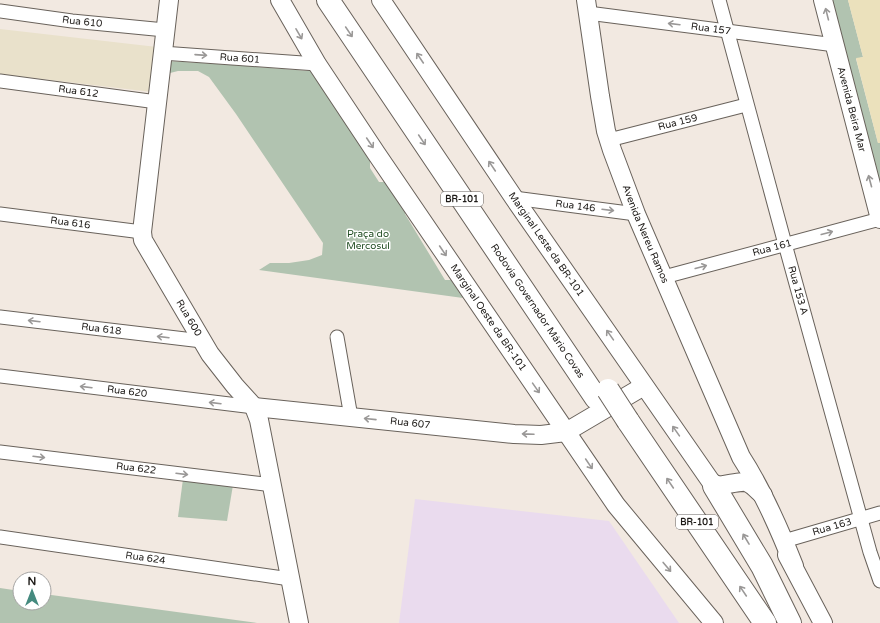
<svg xmlns="http://www.w3.org/2000/svg" width="880" height="623" font-family="'Varela Round',sans-serif">
<rect width="100%" height="100%" fill="#f2e9e1"/>
<!-- commercial -->
<polygon fill="#eadbee" points="415,499 609,521 679,623 399,623"/>
<!-- education -->
<polygon fill="#e9e1cb" points="0,29 157,47 152,92 0,74"/>
<!-- green -->
<g fill="#b1c3b0">
<polygon points="829,0 848,0 863,57 856,59 878,143 880,143 880,195"/>
<polygon points="167,61 233,65 310,71 370,158 370,168 379,182 389,182 405,209 405,214 445,280 451,280 463,298 259,270 270,263 289,263 309,260 322,255 323,243 236,114 209,77 198,71 178,71 166,74"/>
<polygon points="183,479 233,485 227,521 178,517"/>
<polygon points="0,588 20,591 20,603 44,603 44,594 257,623 0,623"/>
</g>
<!-- sand -->
<polygon fill="#ebe1bc" points="848,0 880,0 880,143 878,143 856,58 863,57"/>
<g fill="none" stroke-linecap="round" stroke-linejoin="round">
<defs>
<g id="street">
<path id="s1" d="M719,0L785,244L870,552L880,581"/>
<path id="s2" d="M0,11L72,21L165,30"/>
<path id="s3" d="M588,13L835,45"/>
<path id="s4" d="M162,53L317,64"/>
<path id="s5" d="M0,81L157,102"/>
<path id="s6" d="M609,140L746,105"/>
<path id="s7" d="M514,198L636,214"/>
<path id="s8" d="M0,214L142,232"/>
<path id="s9" d="M664,277L880,219"/>
<path id="s10" d="M0,317L202,341"/>
<polyline points="337,337 351,417"/>
<path id="s11" d="M0,376L254,407"/>
<path id="s12" d="M0,452L273,485"/>
<path id="s13" d="M0,537L290,579"/>
<path id="s14" d="M784,541L880,513"/>
</g>
<g id="secondary">
<path id="s15" d="M169,0L142,232L143,240L210,354L235,386L254,407L259,420L299,623"/>
<path id="s16" d="M280,0L317,64L376,153L616,505L714,623"/>
<path id="s17" d="M381,0L514,198L714,486C722,486 743,480 748,483C753,485 759,492 763,495"/>
<path id="s18" d="M586,0L600,96L606,131L612,150L636,214L741,457C763,491 779,528 794,566"/>
<path id="s19" d="M823,0L880,219"/>
<path id="s20" d="M254,407L514,434L541,435L566,432L644,386"/>
<polyline points="787,555 823,623"/>
</g>
<g id="highway">
<path id="s21" d="M328,0L596,398"/>
<polyline points="628,421 765,623"/>
<polyline points="714,486 762,566 790,623"/>
</g>
</defs>
<!-- street casing -->
<use href="#street" stroke="#69625b" stroke-width="15"/>
<!-- secondary casing -->
<use href="#secondary" stroke="#69625b" stroke-width="20"/>
<!-- highway casing -->
<use href="#highway" stroke="#69625b" stroke-width="24"/>
<!-- street -->
<use href="#street" stroke="#fff" stroke-width="13"/>
<!-- secondary -->
<use href="#secondary" stroke="#fff" stroke-width="18"/>
<!-- highway -->
<use href="#highway" stroke="#fff" stroke-width="22"/>
<defs>
<polyline id="highway-bridge" points="608,390 628,421"/>
</defs>
<!-- highway-bridge casing -->
<use href="#highway-bridge" stroke="#69625b" stroke-width="24" stroke-linecap="butt"/>
<!-- highway-bridge -->
<use href="#highway-bridge" stroke="#fff" stroke-width="22"/>
</g>
<!-- one-way arrows -->
<defs><path id="oneway-shaft" d="M-6 0H5M1.5-3L5.5 0L1.5 3" fill="none" stroke-width="1.6" stroke-linecap="round" stroke-linejoin="round"/></defs>
<g stroke="#9a9897">
<use href="#oneway-shaft" transform="translate(827 14) rotate(-104)"/>
<use href="#oneway-shaft" transform="translate(674 24) rotate(-173)"/>
<use href="#oneway-shaft" transform="translate(349 32) rotate(56)"/>
<use href="#oneway-shaft" transform="translate(299 34) rotate(60)"/>
<use href="#oneway-shaft" transform="translate(201 55) rotate(4)"/>
<use href="#oneway-shaft" transform="translate(420 58) rotate(-124)"/>
<use href="#oneway-shaft" transform="translate(422 140) rotate(56)"/>
<use href="#oneway-shaft" transform="translate(370 143) rotate(56)"/>
<use href="#oneway-shaft" transform="translate(492 166) rotate(-124)"/>
<use href="#oneway-shaft" transform="translate(870 181) rotate(-105)"/>
<use href="#oneway-shaft" transform="translate(608 210) rotate(7)"/>
<use href="#oneway-shaft" transform="translate(827 233) rotate(-15)"/>
<use href="#oneway-shaft" transform="translate(443 251) rotate(56)"/>
<use href="#oneway-shaft" transform="translate(701 267) rotate(-15)"/>
<use href="#oneway-shaft" transform="translate(34 321) rotate(-173)"/>
<use href="#oneway-shaft" transform="translate(610 335) rotate(-125)"/>
<use href="#oneway-shaft" transform="translate(163 337) rotate(-173)"/>
<use href="#oneway-shaft" transform="translate(86 387) rotate(-173)"/>
<use href="#oneway-shaft" transform="translate(536 388) rotate(55)"/>
<use href="#oneway-shaft" transform="translate(215 403) rotate(-173)"/>
<use href="#oneway-shaft" transform="translate(370 419) rotate(-174)"/>
<use href="#oneway-shaft" transform="translate(676 431) rotate(-125)"/>
<use href="#oneway-shaft" transform="translate(528 434) rotate(-178)"/>
<use href="#oneway-shaft" transform="translate(39 457) rotate(7)"/>
<use href="#oneway-shaft" transform="translate(589 464) rotate(56)"/>
<use href="#oneway-shaft" transform="translate(182 474) rotate(7)"/>
<use href="#oneway-shaft" transform="translate(670 483) rotate(-124)"/>
<use href="#oneway-shaft" transform="translate(746 539) rotate(-121)"/>
<use href="#oneway-shaft" transform="translate(667 567) rotate(50)"/>
<use href="#oneway-shaft" transform="translate(743 591) rotate(-124)"/>
</g>
<g text-anchor="middle" dominant-baseline="central" stroke-width="3" stroke-linejoin="round" paint-order="stroke">
<!-- shield labels -->
<g fill="#fff" stroke="#625f5d" stroke-width="1">
<rect x="441" y="192" width="42" height="14" rx="3"/>
<rect x="676" y="515" width="42" height="14" rx="3"/>
</g>
<g font-size="9" font-weight="bold" fill="#1e1b18">
<text x="462" y="199">BR-101</text>
<text x="697" y="522">BR-101</text>
</g>
<!-- street labels -->
<g font-size="10" fill="#1e1b18" stroke="#fff">
<text stroke="none"><textPath href="#s2" startOffset="83">Rua 610</textPath></text>
<text stroke="none"><textPath href="#s3" startOffset="124">Rua 157</textPath></text>
<text stroke="none"><textPath href="#s4" startOffset="78">Rua 601</textPath></text>
<text stroke="none"><textPath href="#s5" startOffset="79">Rua 612</textPath></text>
<text stroke="none"><textPath href="#s19" startOffset="113">Avenida Beira Mar</textPath></text>
<text stroke="none"><textPath href="#s6" startOffset="71">Rua 159</textPath></text>
<text stroke="none"><textPath href="#s7" startOffset="62">Rua 146</textPath></text>
<text stroke="none"><textPath href="#s8" startOffset="71">Rua 616</textPath></text>
<text stroke="none"><textPath href="#s18" startOffset="243">Avenida Nereu Ramos</textPath></text>
<text stroke="none"><textPath href="#s17" startOffset="295">Marginal Leste da BR-101</textPath></text>
<text stroke="none"><textPath href="#s9" startOffset="112">Rua 161</textPath></text>
<text stroke="none"><textPath href="#s1" startOffset="301">Rua 153 A</textPath></text>
<text stroke="none"><textPath href="#s21" startOffset="375">Rodovia Governador Mário Covas</textPath></text>
<text stroke="none"><textPath href="#s15" startOffset="332">Rua 600</textPath></text>
<text stroke="none"><textPath href="#s16" startOffset="380">Marginal Oeste da BR-101</textPath></text>
<text stroke="none"><textPath href="#s10" startOffset="102">Rua 618</textPath></text>
<text stroke="none"><textPath href="#s11" startOffset="128">Rua 620</textPath></text>
<text stroke="none"><textPath href="#s20" startOffset="157">Rua 607</textPath></text>
<text stroke="none"><textPath href="#s12" startOffset="137">Rua 622</textPath></text>
<text stroke="none"><textPath href="#s14" startOffset="50">Rua 163</textPath></text>
<text stroke="none"><textPath href="#s13" startOffset="147">Rua 624</textPath></text>
</g>
<!-- park labels -->
<g font-size="10" fill="#214d23" stroke="#fff">
<text x="368" y="234">Praça do<tspan x="368" dy="12">Mercosul</tspan></text>
</g>
</g>
<!-- north arrow -->
<g transform="translate(32 591)"><circle r="19" fill="#ffffff" stroke="#a5a4a3"/>
<path d="M0-3L7 15L0 10L-7 15Z" fill="#458a7f"/>
<text y="-6" font-size="11" font-weight="bold" text-anchor="middle" fill="#1e1b18">N</text>
</g>
</svg>
